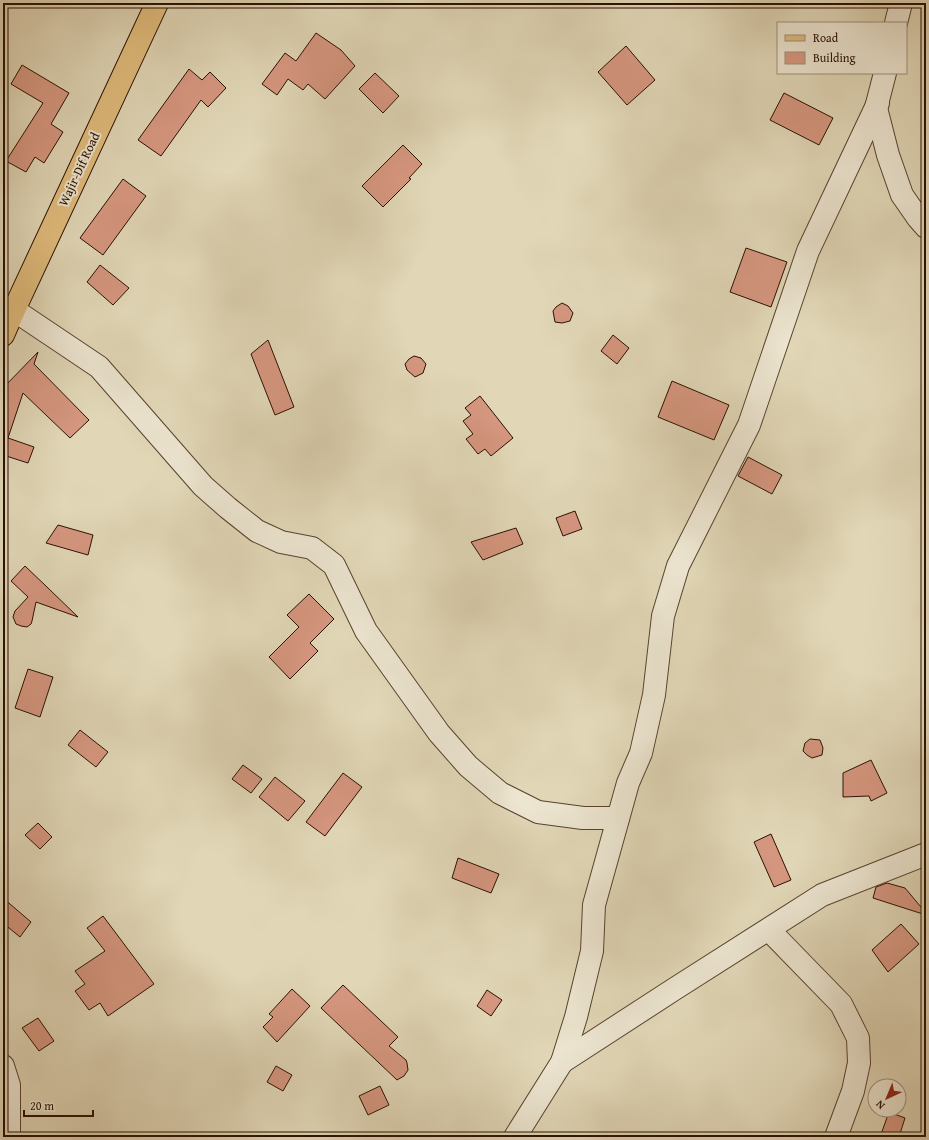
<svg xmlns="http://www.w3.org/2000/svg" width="929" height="1140" font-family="'Gentium Book Plus',serif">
<rect width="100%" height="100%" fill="#e1d7b7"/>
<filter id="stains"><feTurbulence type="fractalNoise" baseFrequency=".005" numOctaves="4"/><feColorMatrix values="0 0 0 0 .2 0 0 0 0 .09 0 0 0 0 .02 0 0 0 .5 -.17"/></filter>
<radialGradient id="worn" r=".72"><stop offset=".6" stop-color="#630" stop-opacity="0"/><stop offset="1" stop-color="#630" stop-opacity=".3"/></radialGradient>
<!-- building -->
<g fill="#d69780" stroke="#2a1000">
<polygon points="316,33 341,50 355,66 325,99 308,84 303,90 288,79 277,95 262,84 285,53 296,61"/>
<polygon points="626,46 655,80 627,105 598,72"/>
<polygon points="22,65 69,93 51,124 63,132 44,163 35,157 26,172 6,161 43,103 11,84"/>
<polygon points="189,69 202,80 210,72 226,88 208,107 201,100 161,156 138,140"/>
<polygon points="375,73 399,96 383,113 359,89"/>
<polygon points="784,93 833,118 819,145 770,120"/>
<polygon points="403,145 422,164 409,178 411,179 383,207 362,186"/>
<polygon points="123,179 146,196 103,255 80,238"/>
<polygon points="746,248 787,262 771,307 730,292"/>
<polygon points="100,265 129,288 113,305 87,282"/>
<polygon points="562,303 568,306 573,313 570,321 562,323 555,322 553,311 556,307"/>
<polygon points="613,335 629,348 617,364 601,351"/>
<polygon points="268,340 294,407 275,415 251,354"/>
<polygon points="38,352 34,364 89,420 70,438 23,393 8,438 34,447 28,463 3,455 3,388"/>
<polygon points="414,356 421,358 426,364 423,373 415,377 407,370 405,364 409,359"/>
<polygon points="672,381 729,405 714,440 658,417"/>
<polygon points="480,396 513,438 491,456 485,449 478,454 466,439 473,434 463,421 471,415 465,408"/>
<polygon points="748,457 782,475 772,494 738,476"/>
<polygon points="575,511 582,529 563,536 556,518"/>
<polygon points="58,525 93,535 88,555 46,543"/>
<polygon points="516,528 523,544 483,560 471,542"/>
<polygon points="25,566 47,587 78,617 36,602 32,621 31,624 27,627 21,626 16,624 13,617 15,611 28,597 11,581"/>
<polygon points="309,594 334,619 310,643 318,651 290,679 269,657 299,627 287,615"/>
<polygon points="28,669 53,677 40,717 15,708"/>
<polygon points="80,730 108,752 96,767 68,745"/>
<polygon points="810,739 820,740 823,748 822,755 812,758 807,755 803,751 805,743"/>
<polygon points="871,760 887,793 871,801 869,796 843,797 843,773"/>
<polygon points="243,765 262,779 251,793 232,779"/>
<polygon points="343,773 362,787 325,836 306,822"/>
<polygon points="275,777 305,801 288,821 259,797"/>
<polygon points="38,823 52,837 40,849 25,835"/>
<polygon points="771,834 791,880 774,887 754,842"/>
<polygon points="458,858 499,874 491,893 452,878"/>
<polygon points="887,883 905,888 926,913 926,915 873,898 876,887"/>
<polygon points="3,898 31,922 20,937 3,923"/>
<polygon points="103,916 154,984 108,1016 100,1003 89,1010 75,991 85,984 75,971 105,951 87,928"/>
<polygon points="901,924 919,944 888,972 872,950"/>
<polygon points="343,985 398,1037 389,1046 406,1060 407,1063 408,1070 404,1076 397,1080 321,1008"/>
<polygon points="292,989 310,1006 277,1042 263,1027 273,1017 269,1014"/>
<polygon points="487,990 502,1000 491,1016 477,1006"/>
<polygon points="38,1018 54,1041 39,1051 22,1028"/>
<polygon points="276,1066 292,1075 283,1091 267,1082"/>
<polygon points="380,1086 389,1105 368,1115 359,1096"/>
<polygon points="889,1112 905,1118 899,1137 880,1137"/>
</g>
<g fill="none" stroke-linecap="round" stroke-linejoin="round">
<defs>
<g id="minor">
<polyline points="896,23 901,3"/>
<polyline points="885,73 876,108 888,155 902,195 918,218 926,227"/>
<polyline points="14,310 99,367 203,486 228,508 257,531 281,542 312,548 334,565 366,631 439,733 468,766 500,793 538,812 583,818 618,818"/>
<polyline points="769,930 841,1004 858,1038 859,1063 853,1091 836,1137"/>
<polyline points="562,1062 676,988 822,895 926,854"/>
<polyline points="3,1066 9,1085 9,1137"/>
<polyline points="515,1137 562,1062 576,1017 592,951 594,905 628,783 641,753 654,695 663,616 678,566 749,425 808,251 878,103"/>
</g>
<polyline id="major" points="3,335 14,310 157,3"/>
</defs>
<!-- minor casing -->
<use href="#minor" stroke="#58422e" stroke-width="24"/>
<!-- major casing -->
<use href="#major" stroke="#2a1000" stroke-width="24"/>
<!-- minor -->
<use href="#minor" stroke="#ece5d0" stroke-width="22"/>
<!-- major -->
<use href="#major" stroke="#e0bc7c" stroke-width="22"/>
</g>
<g text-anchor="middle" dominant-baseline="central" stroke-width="4" stroke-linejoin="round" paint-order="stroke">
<!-- street labels -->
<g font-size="13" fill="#2a1000" stroke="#ece5d0">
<text transform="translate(79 169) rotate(-65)">Wajir-Dif Road</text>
</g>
</g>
<!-- margin -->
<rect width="929" height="1140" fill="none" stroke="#e1d7b7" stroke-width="16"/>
<rect x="4" y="4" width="921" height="1132" fill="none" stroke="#2a1000" stroke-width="2"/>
<rect x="8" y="8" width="913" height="1124" fill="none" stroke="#2a1000"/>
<!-- legend -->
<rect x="777" y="22" width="130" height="52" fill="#ece5d0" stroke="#9e907d"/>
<rect x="785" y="35" width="20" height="6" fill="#e0bc7c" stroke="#9e907d"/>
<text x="813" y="42" font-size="12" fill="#2a1000">Road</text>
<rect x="785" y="52" width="20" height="12" fill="#d69780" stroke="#9e907d"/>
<text x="813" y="62" font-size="12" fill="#2a1000">Building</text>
<!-- north arrow -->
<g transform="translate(887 1098) rotate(224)"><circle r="19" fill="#ece5d0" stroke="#9e907d"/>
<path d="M0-3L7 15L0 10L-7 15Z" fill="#8f2418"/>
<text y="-6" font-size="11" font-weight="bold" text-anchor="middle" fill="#2a1000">N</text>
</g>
<!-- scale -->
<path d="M24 1110v6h69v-6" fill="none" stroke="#2a1000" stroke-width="2"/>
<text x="30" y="1110" font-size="12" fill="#2a1000" stroke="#ece5d0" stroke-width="3" paint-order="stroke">20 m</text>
<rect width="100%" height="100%" filter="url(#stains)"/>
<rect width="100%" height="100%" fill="url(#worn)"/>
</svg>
